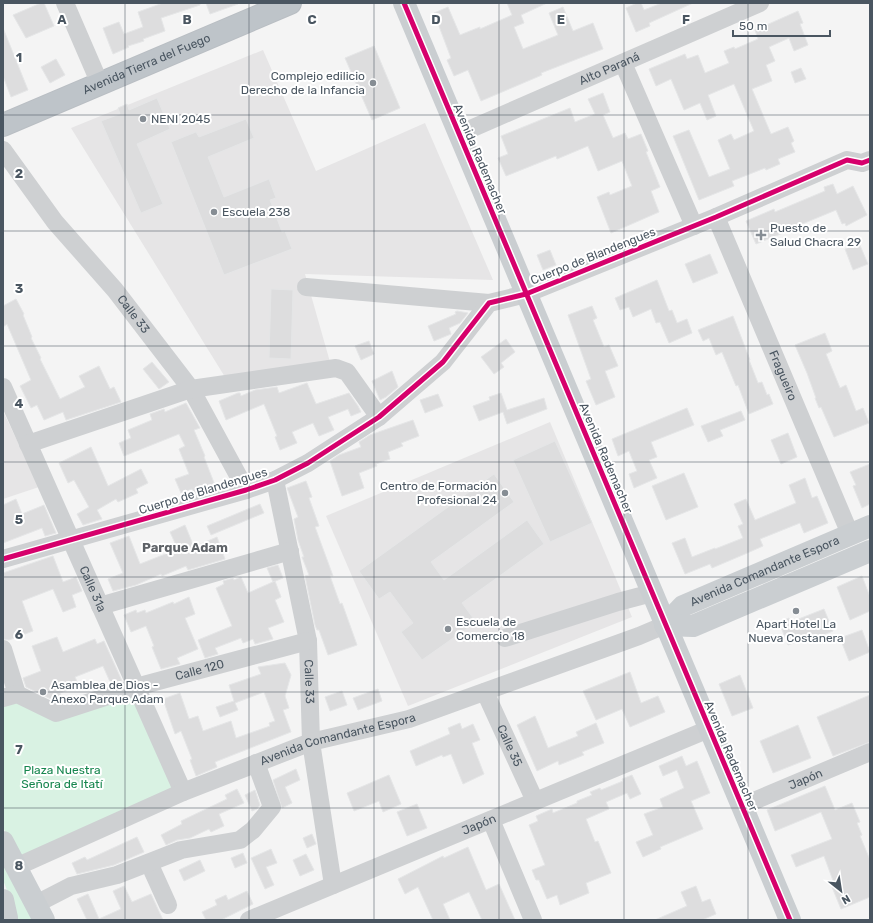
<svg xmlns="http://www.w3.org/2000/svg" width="873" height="923" font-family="Rubik,sans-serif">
<rect width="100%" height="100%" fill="#f4f4f4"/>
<!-- education -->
<g fill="#e6e5e6">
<polygon points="263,50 316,171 425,123 493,280 305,274 330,362 225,377 71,128"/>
<polygon points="3,411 39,487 3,499"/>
<polygon points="550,422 632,617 408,706 326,516"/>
</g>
<!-- green -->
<g fill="#d9f2e3">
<polygon points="135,692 177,789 19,860 3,827 3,701 9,699 55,719"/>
<polygon points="3,861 40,920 15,920 13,905 3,880"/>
</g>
<!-- building -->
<g fill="#ddddde" stroke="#e5e6e7">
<polygon points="41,3 44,3 54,26 26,38 13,15"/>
<polygon points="163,3 200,3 200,5 161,18 165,31 143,39 144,41 128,46 129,47 113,54 103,28 119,22 124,34 143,27 138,12"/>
<polygon points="206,3 237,3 238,4 210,14"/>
<polygon points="507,3 547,3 521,15 524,23 514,27 523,49 558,35 549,13 563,7 573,31 593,23 603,49 541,73 542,75 481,101 468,70 454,76 447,60 451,58 434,13 448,7 460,35 480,27 480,29 512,15"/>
<polygon points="637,3 641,3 644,10 662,3 693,3 649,23 650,26 636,32 626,8"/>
<polygon points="798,11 803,23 800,24 808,45 794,51 789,38 769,47 775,61 766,65 772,81 752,89 771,134 788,127 794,141 791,143 795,152 778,159 780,164 766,170 765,168 732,181 734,186 699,200 673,136 689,130 709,177 730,169 718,140 731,134 734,140 754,131 734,84 708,95 716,116 707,120 700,103 684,110 671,79 656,86 649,69 685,54 687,59 698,55 705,73 729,63 724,51 734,47 735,49 758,39 755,30"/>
<polygon points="3,28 28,90 11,97 3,76"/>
<polygon points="374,46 400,108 372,120 345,58"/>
<polygon points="56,59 65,75 50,83 41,67"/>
<polygon points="801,68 806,79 795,83 791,72"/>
<polygon points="603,93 610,112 603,115 613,138 625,133 628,139 641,134 648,151 646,152 660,187 651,191 659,212 611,233 597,197 609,192 610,195 632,186 622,161 598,171 588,146 557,159 556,156 506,176 498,158 508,154 501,136 570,108 575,122 595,114 588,99"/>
<polygon points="157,98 170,129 137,144 163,204 141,213 101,121 120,114 118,108 127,104 129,110"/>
<polygon points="246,119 254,138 208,157 224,197 269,179 276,198 270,200 282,232 285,231 292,249 224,275 171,142 196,132 199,137"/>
<polygon points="833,184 837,194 853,186 867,215 846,226 845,223 842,224 836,210 783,232 783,233 756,244 746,221 774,209 775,212 825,191 824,187"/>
<polygon points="859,243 868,264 853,270 845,249"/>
<polygon points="550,250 556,265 543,270 537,255"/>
<polygon points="710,254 718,273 693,283 685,264"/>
<polygon points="657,280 669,311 672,310 677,323 687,319 692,333 669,343 660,322 656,323 651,309 633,317 629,307 620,310 615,298"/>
<polygon points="271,289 293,290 291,359 269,358"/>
<polygon points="16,299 24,314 23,315 32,337 31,338 41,358 40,359 60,399 85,387 79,376 99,366 110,389 114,387 121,402 66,420 63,412 44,420 37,405 31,408 20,386 31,380 7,324 3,327 3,306"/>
<polygon points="592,306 597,318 593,320 604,347 609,345 618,366 605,371 615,397 596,405 586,381 591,379 568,315"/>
<polygon points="457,311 468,313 460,323 449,328 451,334 434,341 428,326 456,314 455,312"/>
<polygon points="733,316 750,360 749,360 758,383 762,382 767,395 769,394 773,404 749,414 738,385 736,386 722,352 716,355 709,338 703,341 698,330"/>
<polygon points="825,333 832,351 826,354 840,388 846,385 856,411 863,408 869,423 834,437 821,407 819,408 815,398 816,398 807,373 795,345"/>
<polygon points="506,339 515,352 501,363 504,367 494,374 481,357"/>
<polygon points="369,341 374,354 361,360 355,346"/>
<polygon points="152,362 169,382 159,389 143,369"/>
<polygon points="392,371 398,387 386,397 380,400 372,381"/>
<polygon points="307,383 316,404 349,393 358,406 361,412 351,416 348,409 328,417 334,430 319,436 313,423 292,432 297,443 280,450 275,437 277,436 264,404 226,420 219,401 238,393 240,393 241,396 255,390 277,387 279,393"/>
<polygon points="501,393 507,410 544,398 547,409 507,424 503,412 479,421 473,406 490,400 489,397"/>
<polygon points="438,394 443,406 425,413 420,400"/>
<polygon points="186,403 200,428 194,430 205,456 204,457 216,488 194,494 192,489 181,493 175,479 189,474 179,449 185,446 179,434 124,456 119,443 131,438 128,430 152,420 150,414 164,409 165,412"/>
<polygon points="687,408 694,425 651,442 657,457 649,460 657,478 634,488 629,474 637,471 629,451 618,456 612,439"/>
<polygon points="741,411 745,420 720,430 723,436 708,442 701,426"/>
<polygon points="413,420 419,436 401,443 403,446 388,452 390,459 376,464 377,466 359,473 364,488 342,496 330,461 339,455 361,447 359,442 370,435"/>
<polygon points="788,433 797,457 781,464 771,440"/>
<polygon points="555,441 592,523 550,542 513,460"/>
<polygon points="91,447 108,486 141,469 148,483 136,489 138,493 118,502 116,499 97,510 102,519 83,525 77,514 89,507 74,480 68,483 59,463"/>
<polygon points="870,464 870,504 862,508 853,486 856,485 850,472"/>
<polygon points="684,473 698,507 666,520 652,486"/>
<polygon points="494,474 514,502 431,562 444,580 527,520 544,544 462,603 476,622 422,660 401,632 413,623 390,592 379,599 359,571"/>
<polygon points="805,478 812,498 817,496 828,523 804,533 800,523 760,539 763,546 745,554 712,568 710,564 685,574 672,543 685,538 692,557 715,548 715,549 743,538 738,526 743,524 734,504 746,499 755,520 796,503 789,485"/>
<polygon points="306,481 312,497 309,498 319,526 315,527 333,576 330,576 340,604 342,603 357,645 328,655 319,630 317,630 315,625 305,576 309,575 302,557 304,557 298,540 294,519 298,517 287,488"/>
<polygon points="16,499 22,514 44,505 56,533 45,536 42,528 3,543 3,505"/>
<polygon points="260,504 264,513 211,535 207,526"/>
<polygon points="185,525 194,547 217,537 225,559 188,570 186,566 162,576 161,574 136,585 113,591 108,579 123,573 110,543 129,536 140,564 168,553 166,546 175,543 170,532"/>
<polygon points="53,556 63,582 76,577 82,591 72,595 76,607 63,612 53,589 22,601 33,631 9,640 3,639 3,573"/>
<polygon points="278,565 283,578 273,582 267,568"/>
<polygon points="862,576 870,597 870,611 850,620 837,587"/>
<polygon points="241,577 248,593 275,581 281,597 275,600 284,622 268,628 273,639 255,644 253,639 243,643 241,638 215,648 218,654 205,658 198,640 232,626 216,588 224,584 223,581 233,578 234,580"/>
<polygon points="189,597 195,614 185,618 198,649 177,658 180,664 161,669 152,647 154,646 146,626 131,632 124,615 136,610 137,613 145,610 146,613 173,602 174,604"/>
<polygon points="824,609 833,631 818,637 816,634 788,645 779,622 789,618 791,622"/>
<polygon points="862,630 870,652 849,661 840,638"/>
<polygon points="57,637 63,652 95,639 97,644 104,641 122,681 111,684 103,666 75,677 79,686 60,693 63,700 57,702 26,687 23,678 41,671 32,646"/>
<polygon points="285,663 291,675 285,696 289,708 283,710 291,732 215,762 217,767 196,776 190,760 192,759 181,731 175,734 163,699 180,693 189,719 198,716 203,731 231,721 236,738 270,726 269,723 275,721 264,692 235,703 238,710 220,717 216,707 234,701 229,685 261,674 258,667"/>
<polygon points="630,672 641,703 658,696 665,712 630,727 622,709 596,720 583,691"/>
<polygon points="740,675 753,708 732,716 719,684"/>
<polygon points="378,689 382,701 358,710 353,698"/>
<polygon points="342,691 347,705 330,711 325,697"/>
<polygon points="870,695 870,742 833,756 817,717"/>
<polygon points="535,716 548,748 578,736 576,732 596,723 604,743 582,752 584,755 559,765 558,761 537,771 517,725"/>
<polygon points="460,723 462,729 473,724 480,740 472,743 484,774 463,784 451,754 443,757 442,755 416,766 410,751 450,734 448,728"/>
<polygon points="798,725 811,758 773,773 760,741"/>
<polygon points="682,756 686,766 697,761 710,793 691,801 703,829 660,847 661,849 643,857 636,842 653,835 644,814 663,807 660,799 684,788 677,770 663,776 659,766"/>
<polygon points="296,769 300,780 285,787 292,803 282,808 273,780"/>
<polygon points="389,775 401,804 383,812 379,801 354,811 347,793"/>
<polygon points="632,775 641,794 630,799 627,793 606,802 609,809 586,819 595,842 598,841 611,873 586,883 589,893 560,905 557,895 547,899 539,880 536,880 532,870 545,865 529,825 538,821 536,816 552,809 553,813 577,803 577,801 592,795 590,792 600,788 601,790 623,781 622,779"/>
<polygon points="825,786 835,810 852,803 860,822 857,823 862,835 860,836 870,860 870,897 841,909 832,887 835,886 824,856 796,867 791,855 832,839 821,812 775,831 767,810"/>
<polygon points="237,789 244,803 219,814 224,826 211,832 209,829 190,838 177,840 166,845 161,835 182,824 181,821 227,799 225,795"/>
<polygon points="255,790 260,805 257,809 252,811 245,795"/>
<polygon points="417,804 427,828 407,836 397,812"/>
<polygon points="312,834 316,844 307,848 303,838"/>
<polygon points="137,837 144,852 114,865 77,874 72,863 85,857 87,860"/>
<polygon points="468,847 486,890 499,884 515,920 482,920 469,892 443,904 450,920 433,920 418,887 405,894 398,879 443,856 444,858"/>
<polygon points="271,849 277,863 266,867 274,885 265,889 251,858"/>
<polygon points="243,853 247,863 235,868 231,858"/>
<polygon points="306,854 314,870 300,876 293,860"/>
<polygon points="200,860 205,871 184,881 179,870"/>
<polygon points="124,886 132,902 151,894 163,920 87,920 77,899 88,894 99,919 121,909 113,891"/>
<polygon points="696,886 702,902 710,899 716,914 702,920 655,920 687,906 681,892"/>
<polygon points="247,891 253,904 221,920 206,920 202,912 217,905 215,900 226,895 228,900"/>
</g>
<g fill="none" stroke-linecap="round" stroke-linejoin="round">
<defs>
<g id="highway">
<path id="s12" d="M3,125L290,3"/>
</g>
</defs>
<!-- highway casing -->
<use href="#highway" stroke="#b9bec3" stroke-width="24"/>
<!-- minor -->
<g stroke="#ced0d2" stroke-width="18">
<polyline points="65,3 100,84"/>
<polyline points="623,63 694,226"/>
<path id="s1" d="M459,134L760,3"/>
<path id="s2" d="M3,150L55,222L115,290L191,389L246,490"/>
<path id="s3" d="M716,217L850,534"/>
<polyline points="306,287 489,303"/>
<path id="s4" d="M3,387L183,792"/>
<polyline points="28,444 191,389 336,368 347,372 379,417"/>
<path id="s5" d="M275,480L308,641L311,742L333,885"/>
<polyline points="3,559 246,490 275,480 308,463 379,417 443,362 489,303 526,294 716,217 847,160 862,163 870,160"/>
<polyline points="100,606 290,551"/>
<polyline points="505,638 618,602 652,593"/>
<polyline points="3,649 17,694"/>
<path id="s6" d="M485,692L535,801"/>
<path id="s7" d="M3,698L17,694L56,713L136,687L308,641"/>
<path id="s8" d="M742,806L870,752"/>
<polyline points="491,820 533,920"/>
<polyline points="149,863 168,905"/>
<path id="s9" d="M16,867L183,792L311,742L409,719L639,636L665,625"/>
<polyline points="36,904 71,886 117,875 181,850 240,840 253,830 272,807 256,763"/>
<path id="s10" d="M249,920L709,729"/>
</g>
<!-- major -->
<g stroke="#caced1" stroke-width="22">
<polyline points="404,3 790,920"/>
<path id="s11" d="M665,625L683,606L870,526"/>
<polyline points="665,625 693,626 870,551"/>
<polyline points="3,842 44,920"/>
<polyline points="3,900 7,918 6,920"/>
</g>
<!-- highway -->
<use href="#highway" stroke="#bec4c9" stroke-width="22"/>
<defs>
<g id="cycleway">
<polyline points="404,3 790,920"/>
<polyline points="3,559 246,490 275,480 308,463 379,417 443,362 489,303 526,294 716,217 847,160 862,163 870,160"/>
</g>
</defs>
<!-- cycleway casing -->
<use href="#cycleway" stroke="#fff" stroke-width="8"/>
<!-- cycleway -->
<use href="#cycleway" stroke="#d6006c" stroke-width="5"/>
</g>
<!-- grid -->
<path fill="none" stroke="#4a5661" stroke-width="1" stroke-opacity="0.55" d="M125,3V920M249,3V920M374,3V920M499,3V920M624,3V920M748,3V920M3,115H870M3,231H870M3,346H870M3,462H870M3,577H870M3,692H870M3,808H870"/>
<!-- markers -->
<g fill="#868d94" stroke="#fff" stroke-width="1.5">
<circle cx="373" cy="83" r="4"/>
<circle cx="143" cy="119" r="4"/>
<circle cx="214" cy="212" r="4"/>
<path d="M759 229h4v4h4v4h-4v4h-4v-4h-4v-4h4z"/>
<circle cx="505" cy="493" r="4"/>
<circle cx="796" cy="611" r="4"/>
<circle cx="448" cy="629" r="4"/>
<circle cx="43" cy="692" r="4"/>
</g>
<g text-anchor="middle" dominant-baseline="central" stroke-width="4" stroke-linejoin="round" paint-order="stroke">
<!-- street labels -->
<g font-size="12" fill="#4a5661" stroke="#fff">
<text stroke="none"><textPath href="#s12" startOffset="156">Avenida Tierra del Fuego</textPath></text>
<text stroke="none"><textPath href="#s1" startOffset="164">Alto Paraná</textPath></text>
<text transform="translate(480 159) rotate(67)">Avenida Rademacher</text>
<text transform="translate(593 256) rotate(-22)">Cuerpo de Blandengues</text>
<text stroke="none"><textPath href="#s2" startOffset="210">Calle 33</textPath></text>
<text stroke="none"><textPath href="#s3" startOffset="172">Fragueiro</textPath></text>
<text transform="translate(606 458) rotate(67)">Avenida Rademacher</text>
<text transform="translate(203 491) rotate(-17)">Cuerpo de Blandengues</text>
<text stroke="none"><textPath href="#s11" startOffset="115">Avenida Comandante Espora</textPath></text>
<text stroke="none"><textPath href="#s4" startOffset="221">Calle 31a</textPath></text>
<text stroke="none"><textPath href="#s7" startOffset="208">Calle 120</textPath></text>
<text stroke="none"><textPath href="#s5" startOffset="205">Calle 33</textPath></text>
<text stroke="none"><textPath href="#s9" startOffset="347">Avenida Comandante Espora</textPath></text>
<text stroke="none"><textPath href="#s6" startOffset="59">Calle 35</textPath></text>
<text transform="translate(731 756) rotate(67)">Avenida Rademacher</text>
<text stroke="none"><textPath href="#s8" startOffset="69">Japón</textPath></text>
<text stroke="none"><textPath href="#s10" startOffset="249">Japón</textPath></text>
</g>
<!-- poi labels -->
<g font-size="12" fill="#4a5661" stroke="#fff" text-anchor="start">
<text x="365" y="76" text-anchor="end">Complejo edilicio<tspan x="365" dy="14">Derecho de la Infancia</tspan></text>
<text x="151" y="119">NENI 2045</text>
<text x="222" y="212">Escuela 238</text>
<text x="770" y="228">Puesto de<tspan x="770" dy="14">Salud Chacra 29</tspan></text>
<text x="497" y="486" text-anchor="end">Centro de Formación<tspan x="497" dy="14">Profesional 24</tspan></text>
<text x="456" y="622">Escuela de<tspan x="456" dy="14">Comercio 18</tspan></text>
<text x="796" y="624" text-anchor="middle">Apart Hotel La<tspan x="796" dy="14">Nueva Costanera</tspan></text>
<text x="51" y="685">Asamblea de Dios -<tspan x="51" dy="14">Anexo Parque Adam</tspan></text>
</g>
<!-- park labels -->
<g font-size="12" fill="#17864f" stroke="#fff">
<text x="62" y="770">Plaza Nuestra<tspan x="62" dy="14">Señora de Itatí</tspan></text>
</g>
<!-- neighbourhood labels -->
<g font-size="13" font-weight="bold" fill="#5f6368" stroke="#fff">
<text x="185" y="547">Parque Adam</text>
</g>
</g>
<g font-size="13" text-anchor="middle" font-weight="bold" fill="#4a5661" stroke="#fff" stroke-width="4" stroke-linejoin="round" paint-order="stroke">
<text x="62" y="24">A</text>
<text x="187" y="24">B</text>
<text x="312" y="24">C</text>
<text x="436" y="24">D</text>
<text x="561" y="24">E</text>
<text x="686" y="24">F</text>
<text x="19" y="62">1</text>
<text x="19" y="178">2</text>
<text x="19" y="293">3</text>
<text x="19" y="408">4</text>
<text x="19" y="524">5</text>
<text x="19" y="639">6</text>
<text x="19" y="754">7</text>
<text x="19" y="870">8</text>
</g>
<!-- border -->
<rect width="873" height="923" fill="none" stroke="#4a5661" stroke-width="8"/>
<!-- north arrow -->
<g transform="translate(841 891) rotate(150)" stroke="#ffffff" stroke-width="3" paint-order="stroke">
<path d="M0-3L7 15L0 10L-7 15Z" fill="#4a5661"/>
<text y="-6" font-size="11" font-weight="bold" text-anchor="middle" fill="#4a5661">N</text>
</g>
<!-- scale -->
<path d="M733 30v6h97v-6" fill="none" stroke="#4a5661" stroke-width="2"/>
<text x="739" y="30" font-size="12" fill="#4a5661" stroke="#ffffff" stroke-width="3" paint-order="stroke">50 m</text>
</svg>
